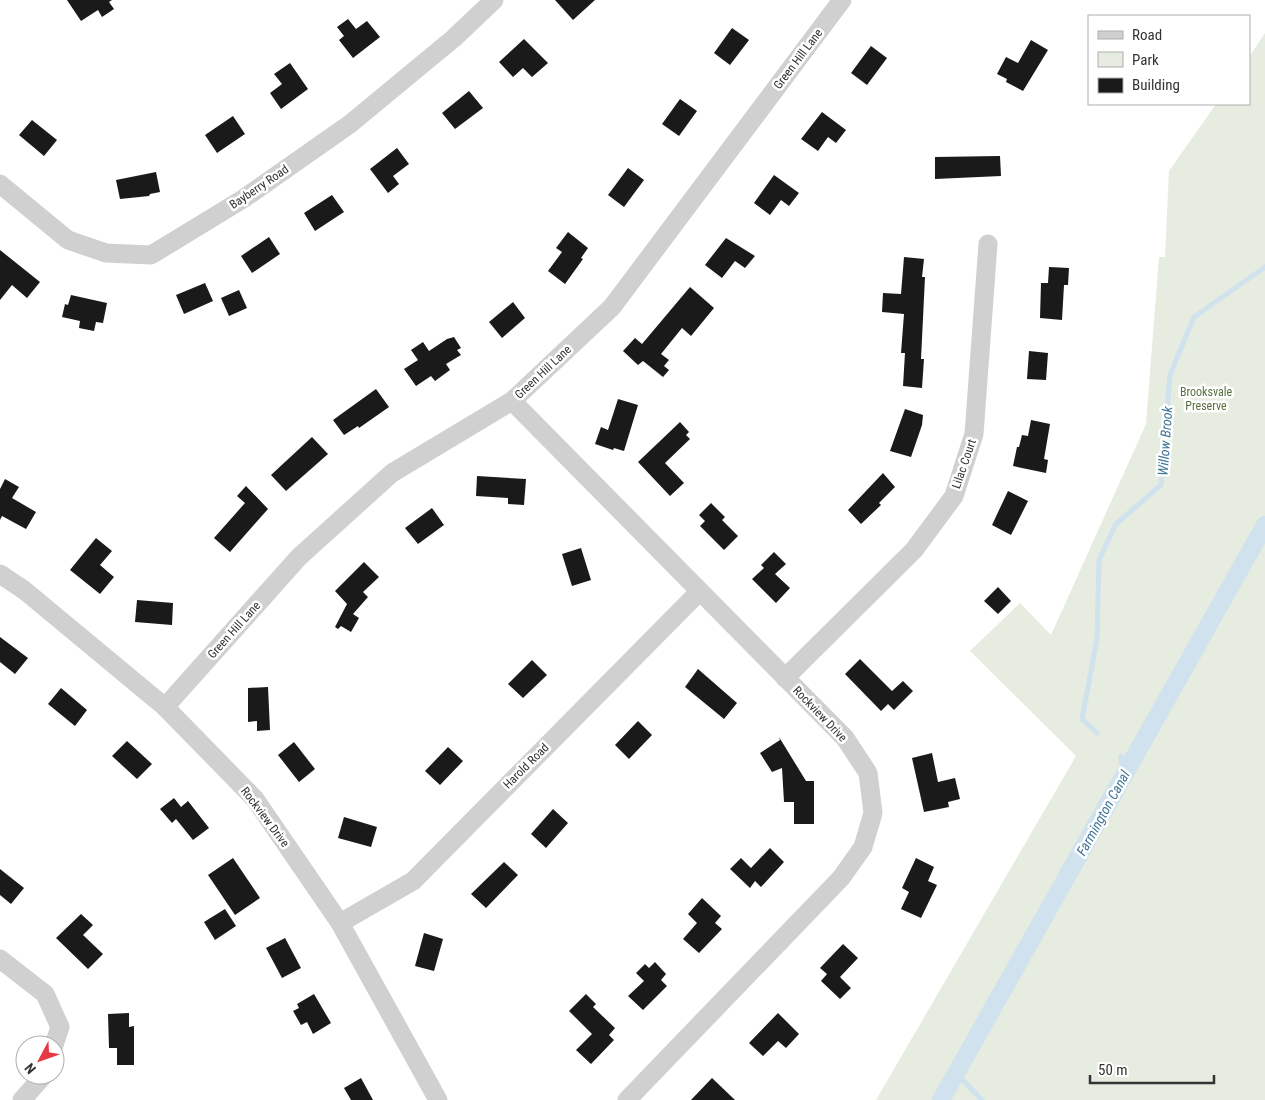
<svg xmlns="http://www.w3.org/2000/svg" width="1265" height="1100" font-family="'Roboto Condensed',sans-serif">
<rect width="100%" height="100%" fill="#fff"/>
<!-- green -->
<polygon fill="#e6ecdf" points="1265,33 1265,1100 876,1100 1076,756 970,651 1020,603 1051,635 1146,424 1159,257 1165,257 1169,171 1216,104 1249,104 1249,57"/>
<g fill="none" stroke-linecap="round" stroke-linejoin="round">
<!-- stream -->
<g stroke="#cfe2ee" stroke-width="5">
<polyline points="1097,733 1082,719 1097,639 1099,560 1116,524 1161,485 1170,375 1194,317 1265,267"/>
<polyline points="1121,756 1123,776"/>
<polyline points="956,1073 982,1100"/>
</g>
<!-- canal -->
<polyline stroke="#cfe2ee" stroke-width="18" points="941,1100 1265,525"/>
</g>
<!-- building -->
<g fill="#1a1a1a">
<polygon points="67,0 112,0 109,2 114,9 102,17 98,10 81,21"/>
<polygon points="555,0 595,0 573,20"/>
<polygon points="348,19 356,29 367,21 380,37 353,58 339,40 344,36 337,27"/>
<polygon points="732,28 749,40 730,65 714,53"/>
<polygon points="524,39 548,63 532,77 523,68 513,77 499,62"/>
<polygon points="1031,40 1048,50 1023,91 1006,82 1007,79 997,74 1006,57 1018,63"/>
<polygon points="871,46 887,58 867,85 851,73"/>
<polygon points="290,63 308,89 281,109 270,93 282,84 274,74"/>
<polygon points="469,91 483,108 455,129 442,113"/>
<polygon points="680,99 697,111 679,136 662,124"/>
<polygon points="822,112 846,130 836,143 828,137 818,151 801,139"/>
<polygon points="233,116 245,134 217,153 205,135"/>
<polygon points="32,120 57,140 44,156 19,135"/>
<polygon points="397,148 409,164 393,176 399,184 388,193 370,169"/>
<polygon points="1000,156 1001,176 935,179 935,157"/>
<polygon points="628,168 644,180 624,207 608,195"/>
<polygon points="156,172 160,192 150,194 149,196 120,199 116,180"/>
<polygon points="774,175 799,193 789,206 781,200 770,215 754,203"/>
<polygon points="332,195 344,212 315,231 304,213"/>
<polygon points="568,232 588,248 581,258 583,259 565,284 548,271 562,252 556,248"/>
<polygon points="269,237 280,254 252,273 241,256"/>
<polygon points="726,238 755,256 745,268 735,261 722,278 705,265"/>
<polygon points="0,250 40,282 27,298 12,285 0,300"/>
<polygon points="904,257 924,259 922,277 925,277 921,359 924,359 922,388 903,386 905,353 901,353 904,314 882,312 883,293 901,294"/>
<polygon points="1049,267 1069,268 1068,285 1064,285 1062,320 1040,318 1041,283 1048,283"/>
<polygon points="205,283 213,301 184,314 176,295"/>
<polygon points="690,287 714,308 691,336 682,328 661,354 669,360 664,366 669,370 663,377 643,361 638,365 623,351 635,338 642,344"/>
<polygon points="239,290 247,308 229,316 221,298"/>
<polygon points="71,295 107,303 103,323 96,322 94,331 79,328 80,321 62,317 65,304 68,305"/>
<polygon points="513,302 525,318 502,338 489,322"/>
<polygon points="454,337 461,348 457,350 461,355 446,364 450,370 435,381 431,376 416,386 404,369 418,360 411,350 423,342 429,351 447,339"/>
<polygon points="1029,351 1048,353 1046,380 1027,379"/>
<polygon points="376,389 389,407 359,428 358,426 344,435 333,420"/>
<polygon points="618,399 638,405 624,451 614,448 613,450 595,444 601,427 608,430"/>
<polygon points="905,409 923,415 922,425 911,457 890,451"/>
<polygon points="1031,420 1050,424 1044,459 1048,460 1046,473 1013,466 1017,447 1019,447 1022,435 1028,436"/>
<polygon points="680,422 689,432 686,435 690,439 665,463 684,483 670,496 638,462"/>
<polygon points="312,437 328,454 286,491 271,475"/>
<polygon points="883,473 895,487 879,503 881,505 861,524 848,510"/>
<polygon points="477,476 526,479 524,505 508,504 508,498 476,496"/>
<polygon points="5,479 19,487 12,498 36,512 26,529 2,516 0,520 0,489"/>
<polygon points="246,486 268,509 230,552 214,538 245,503 237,496"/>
<polygon points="1008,491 1028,501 1011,535 992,525"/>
<polygon points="711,503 725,517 722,520 738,536 724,550 700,526 705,521 699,515"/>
<polygon points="432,508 444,525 418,544 405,528"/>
<polygon points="96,538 112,551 100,565 114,577 100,594 70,570"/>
<polygon points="581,548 591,580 572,586 562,554"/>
<polygon points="774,552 786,564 775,574 790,588 776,603 752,579 764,568 761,565"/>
<polygon points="364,562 379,577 363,592 368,597 353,614 359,618 351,632 341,626 338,629 335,627 347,604 335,591"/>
<polygon points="998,587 1011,601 998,614 984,601"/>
<polygon points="137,600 173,603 172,625 135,622"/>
<polygon points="0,637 28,658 15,674 0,662"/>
<polygon points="860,659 892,691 903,681 913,691 894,710 888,704 881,711 845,674"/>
<polygon points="532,660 547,675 523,698 508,684"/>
<polygon points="698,669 737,703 724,719 685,687"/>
<polygon points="268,687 270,730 257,731 257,721 248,722 248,688"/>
<polygon points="61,688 87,710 75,726 48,704"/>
<polygon points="638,721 652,735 629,759 615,745"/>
<polygon points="779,737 806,781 814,781 814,824 794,824 794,802 784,802 782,768 772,772 760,753 780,740"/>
<polygon points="127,741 152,764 137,779 112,756"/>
<polygon points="294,742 315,769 299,782 278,755"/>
<polygon points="448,747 463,761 440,785 425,771"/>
<polygon points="932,753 938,782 955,778 960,799 948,802 949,807 924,812 912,758"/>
<polygon points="174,798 181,807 188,801 209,828 193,840 176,819 172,823 160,809"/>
<polygon points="553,809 568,823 546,848 531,834"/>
<polygon points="344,817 377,827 371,847 338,838"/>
<polygon points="770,848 784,862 761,887 755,881 750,888 730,869 741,858 751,868"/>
<polygon points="233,858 260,898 235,915 208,875"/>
<polygon points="916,858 934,867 928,881 937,885 921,918 901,909 909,892 902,888"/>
<polygon points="504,862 518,875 486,908 471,894"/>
<polygon points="0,869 24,888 11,904 0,895"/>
<polygon points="702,898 721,916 715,923 722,929 699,953 683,939 697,923 688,914"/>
<polygon points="225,909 236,926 215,940 204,922"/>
<polygon points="81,914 93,925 83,935 103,954 88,969 56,938"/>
<polygon points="424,933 443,939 434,971 415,966"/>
<polygon points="285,938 301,968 282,978 266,948"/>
<polygon points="843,944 858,958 840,977 851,988 840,999 821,981 827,974 820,968"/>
<polygon points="655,962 666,974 661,980 667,986 643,1010 628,996 644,981 636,973 645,964 649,968"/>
<polygon points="314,994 331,1023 313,1034 307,1022 301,1025 293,1011 299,1008 297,1004"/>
<polygon points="586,994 596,1004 593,1007 615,1028 609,1035 614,1040 591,1064 576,1050 592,1034 569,1011"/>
<polygon points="129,1013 129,1027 134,1026 134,1065 117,1065 117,1048 109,1048 108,1014"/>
<polygon points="778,1013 799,1034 786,1048 778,1041 763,1056 749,1043"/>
<polygon points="361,1078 373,1100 351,1100 344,1088"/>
<polygon points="712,1078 735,1100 691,1100"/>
</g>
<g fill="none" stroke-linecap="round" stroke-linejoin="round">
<!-- minor -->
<g stroke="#d0d0d0" stroke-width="19">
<polyline points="0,184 68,240 106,253 151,255 243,199 350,124 454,38 494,0"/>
<polyline points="512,401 845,738 868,773 873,813 863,847 841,878 627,1100"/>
<polyline points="0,574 24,590 165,707 255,799 340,923 438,1100"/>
<polyline points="785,678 914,550 954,496 974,434 988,244"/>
<polyline points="165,707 299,557 392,473 512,401 612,307 842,0"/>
<polyline points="340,923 413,881 699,592"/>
<polyline points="0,959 45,994 60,1027 54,1045"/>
<polyline points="22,1100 44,1075"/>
</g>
</g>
<g text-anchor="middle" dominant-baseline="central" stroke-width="5" stroke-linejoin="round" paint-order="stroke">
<!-- street labels -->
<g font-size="12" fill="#333" stroke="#fff">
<text transform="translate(798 59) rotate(-53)">Green Hill Lane</text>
<text transform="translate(259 187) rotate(-34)">Bayberry Road</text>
<text transform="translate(543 372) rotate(-43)">Green Hill Lane</text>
<text transform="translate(964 464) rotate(-71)">Lilac Court</text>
<text transform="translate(234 630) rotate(-48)">Green Hill Lane</text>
<text transform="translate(820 714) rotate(46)">Rockview Drive</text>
<text transform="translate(526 766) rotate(-45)">Harold Road</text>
<text transform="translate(265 817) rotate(53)">Rockview Drive</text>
</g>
<!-- park labels -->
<g font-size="12" fill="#56703f" stroke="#fff">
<text x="1206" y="392">Brooksvale<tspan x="1206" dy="14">Preserve</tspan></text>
</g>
<!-- water labels -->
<g font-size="14" font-style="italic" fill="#3f7597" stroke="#fff">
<text transform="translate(1165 441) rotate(-86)">Willow Brook</text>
<text transform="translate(1103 813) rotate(-61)">Farmington Canal</text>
</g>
</g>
<!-- legend -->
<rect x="1088" y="15" width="162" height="90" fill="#ffffff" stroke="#adadad"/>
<rect x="1098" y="31" width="25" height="8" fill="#d0d0d0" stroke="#adadad"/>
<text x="1132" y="40" font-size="15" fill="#333333">Road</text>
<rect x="1098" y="52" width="25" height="15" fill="#e6ecdf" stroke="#adadad"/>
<text x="1132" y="65" font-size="15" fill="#333333">Park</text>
<rect x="1098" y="78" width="25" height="15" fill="#1a1a1a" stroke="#adadad"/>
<text x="1132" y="90" font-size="15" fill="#333333">Building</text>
<!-- north arrow -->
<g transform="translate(40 1060) rotate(229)"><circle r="24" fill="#ffffff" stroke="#adadad"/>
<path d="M0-4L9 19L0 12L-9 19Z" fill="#e63946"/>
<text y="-8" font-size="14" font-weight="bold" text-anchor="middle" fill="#333333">N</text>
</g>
<!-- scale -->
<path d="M1090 1075v8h124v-8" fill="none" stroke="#333333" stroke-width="2.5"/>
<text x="1098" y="1075" font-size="15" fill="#333333" stroke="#ffffff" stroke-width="4" paint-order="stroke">50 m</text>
</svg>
